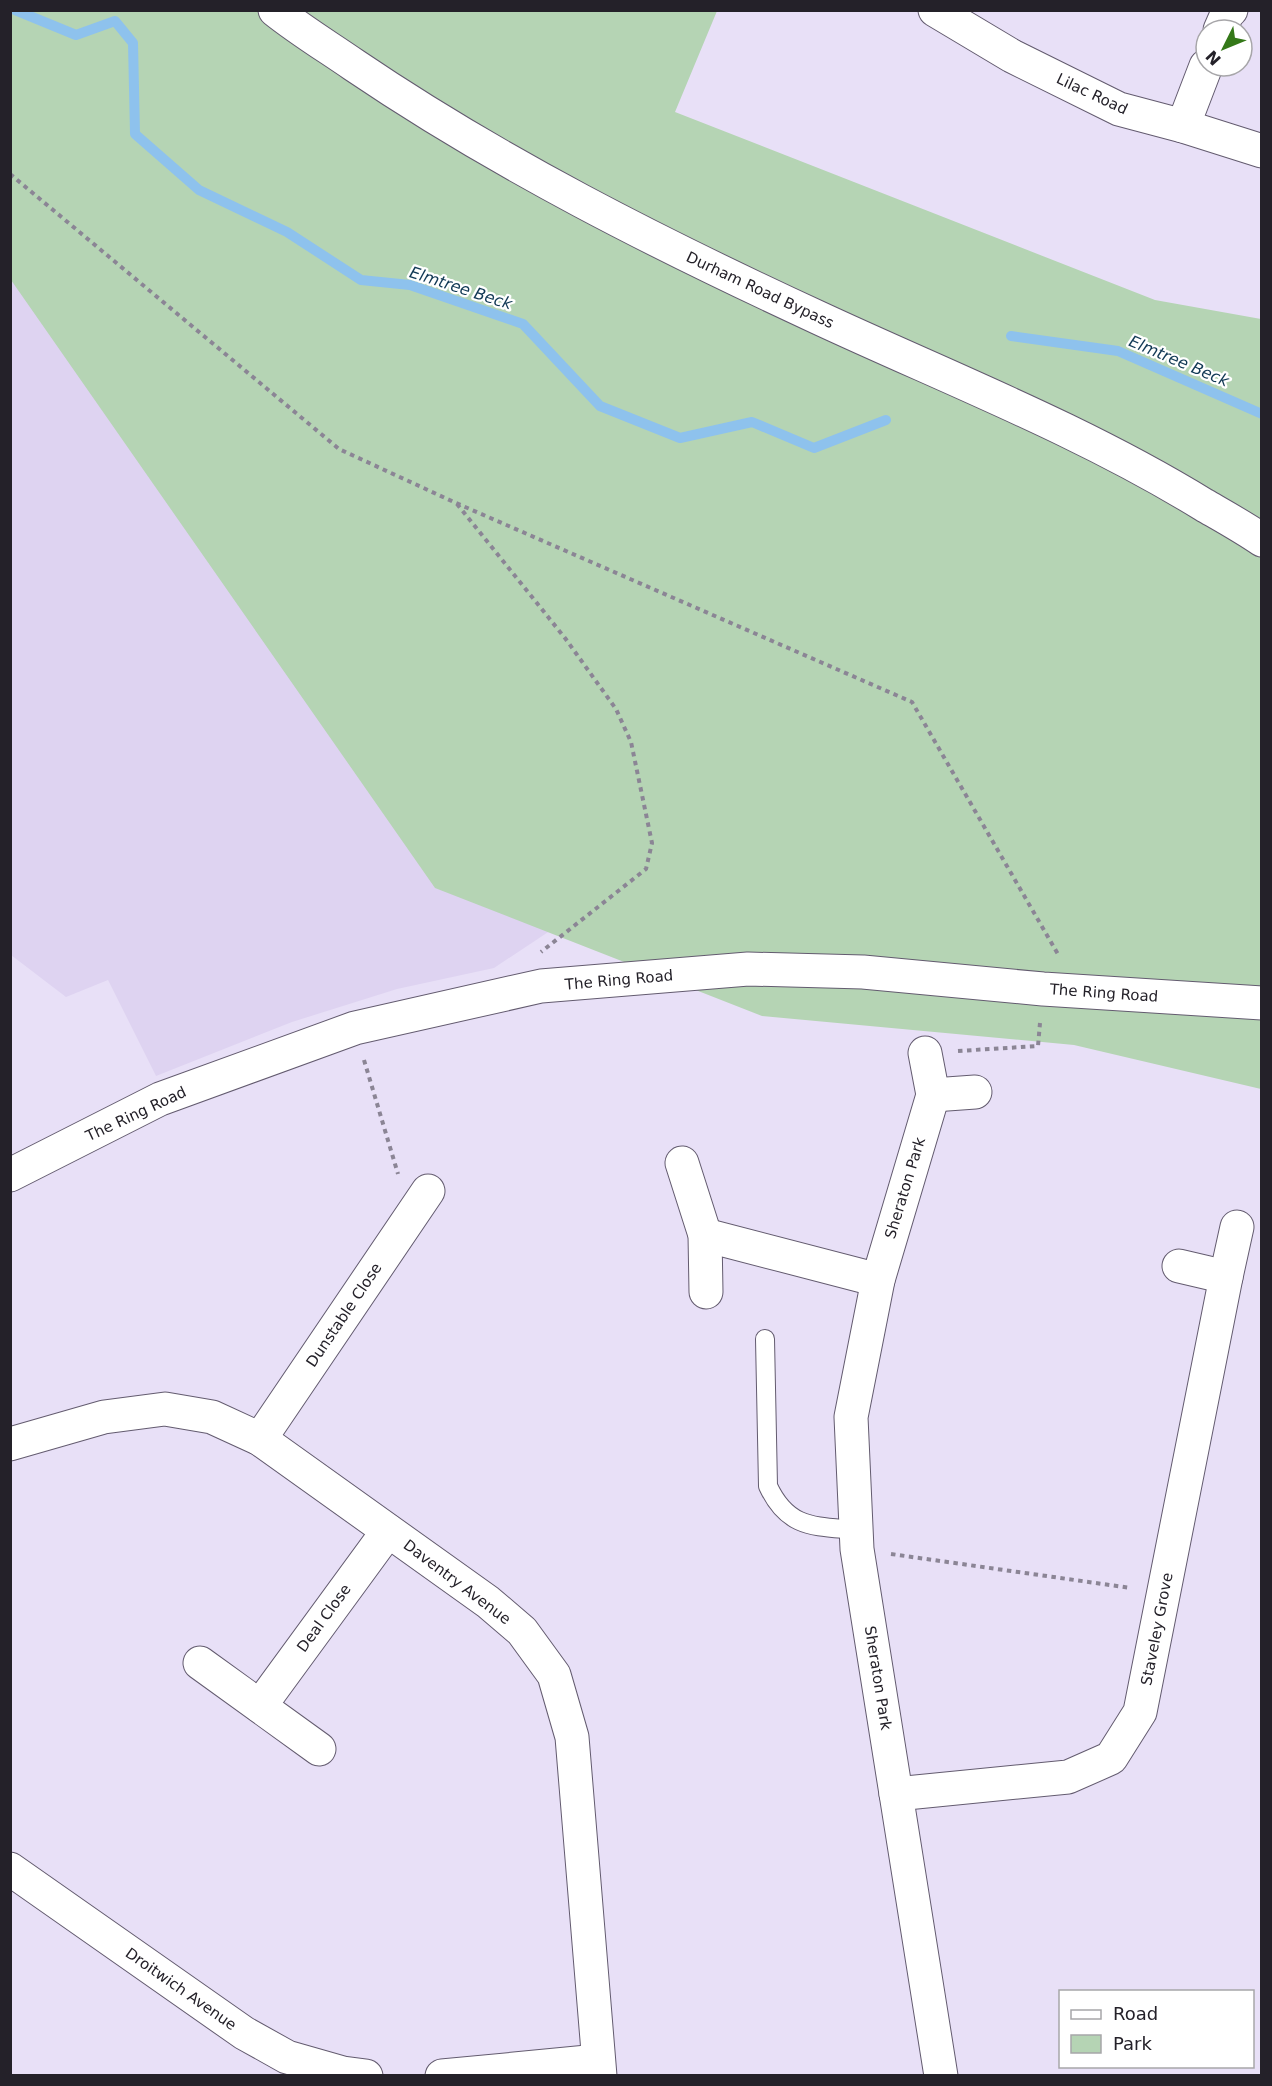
<svg xmlns="http://www.w3.org/2000/svg" width="1272" height="2086" font-family="'DejaVu Sans',sans-serif">
<rect width="100%" height="100%" fill="#e8e0f7"/>
<!-- built -->
<polygon fill="#ded3f1" points="10,155 628,879 494,968 397,989 292,1022 156,1076 108,980 66,997 11,955"/>
<!-- green -->
<polygon fill="#b5d4b4" points="10,11 717,11 675,112 1155,300 1261,319 1261,1089 1074,1045 762,1016 435,888 11,280"/>
<g fill="none" stroke-linecap="round" stroke-linejoin="round">
<!-- stream -->
<g stroke="#8ec2ed" stroke-width="10">
<polyline points="15,10 76,35 115,21 133,43 135,134 199,190 287,232 361,280 410,285 523,324 600,406 680,438 752,422 814,448 886,420"/>
<polyline points="1011,336 1118,351 1262,414"/>
</g>
<defs>
<path id="lane" d="M765,1339L768,1486C788,1529 814,1526 856,1530"/>
<g id="street">
<polyline points="935,10 1012,56 1119,109 1183,126 1262,151"/>
<polyline points="1220,30 1227,14 1231,10"/>
<polyline points="1183,126 1206,66"/>
<polyline points="925,1053 933,1095 878,1280 851,1417 857,1549 941,2076"/>
<polyline points="933,1095 975,1092"/>
<polyline points="682,1163 705,1235 706,1292"/>
<polyline points="705,1235 878,1280"/>
<polyline points="1179,1266 1226,1277"/>
<polyline points="260,1439 428,1191"/>
<polyline points="10,1444 104,1417 165,1409 212,1417 260,1439 488,1602 522,1631 554,1675 572,1737 600,2076"/>
<polyline points="200,1663 319,1749"/>
<polyline points="260,1706 388,1531"/>
<polyline points="896,1794 1068,1777 1111,1758 1140,1712 1226,1277 1237,1227"/>
<polyline points="10,1869 244,2033 287,2057 343,2073 366,2076"/>
<polyline points="442,2076 598,2061"/>
</g>
<g id="primary">
<path d="M275,10C300,30 328,47 354,65C500,164 659,244 819,318C948,378 1082,430 1204,505C1223,516 1243,527 1262,540"/>
<polyline points="10,1175 160,1099 355,1028 541,986 748,969 863,972 1043,989 1262,1003"/>
</g>
</defs>
<!-- lane casing -->
<use href="#lane" stroke="#635b6f" stroke-width="20"/>
<!-- street casing -->
<use href="#street" stroke="#635b6f" stroke-width="35"/>
<!-- primary casing -->
<use href="#primary" stroke="#635b6f" stroke-width="35"/>
<!-- path -->
<g stroke="#8b8595" stroke-width="4" stroke-dasharray="4.5 4.5" stroke-linecap="butt">
<polyline points="10,174 339,449 456,503 912,702 1059,956"/>
<polyline points="457,504 565,638 616,709 631,742 652,843 646,869 541,952"/>
<polyline points="958,1051 1038,1046 1040,1023"/>
<polyline points="364,1060 398,1174"/>
<polyline points="891,1554 1131,1588"/>
</g>
<!-- lane -->
<use href="#lane" stroke="#fff" stroke-width="18"/>
<!-- street -->
<use href="#street" stroke="#fff" stroke-width="33"/>
<!-- primary -->
<use href="#primary" stroke="#fff" stroke-width="33"/>
</g>
<g text-anchor="middle" dominant-baseline="central" stroke-width="4.5" stroke-linejoin="round" paint-order="stroke">
<!-- street labels -->
<g font-size="15" fill="#242129" stroke="#fff">
<text transform="translate(1092 94) rotate(25)">Lilac Road</text>
<text transform="translate(760 290) rotate(25)">Durham Road Bypass</text>
<text transform="translate(619 980) rotate(-5)">The Ring Road</text>
<text transform="translate(1104 993) rotate(4)">The Ring Road</text>
<text transform="translate(136 1114) rotate(-25)">The Ring Road</text>
<text transform="translate(905 1188) rotate(-73)">Sheraton Park</text>
<text transform="translate(344 1315) rotate(-56)">Dunstable Close</text>
<text transform="translate(457 1582) rotate(37)">Daventry Avenue</text>
<text transform="translate(324 1618) rotate(-54)">Deal Close</text>
<text transform="translate(1157 1629) rotate(-79)">Staveley Grove</text>
<text transform="translate(878 1678) rotate(81)">Sheraton Park</text>
<text transform="translate(181 1989) rotate(35)">Droitwich Avenue</text>
</g>
<!-- water labels -->
<g font-size="16" font-style="italic" fill="#103854" stroke="#fff">
<text transform="translate(461 288) rotate(18)">Elmtree Beck</text>
<text transform="translate(1179 361) rotate(23)">Elmtree Beck</text>
</g>
</g>
<!-- border -->
<rect width="1272" height="2086" fill="none" stroke="#242129" stroke-width="24"/>
<!-- legend -->
<rect x="1059" y="1990" width="195" height="78" fill="#ffffff" stroke="#a7a6a9" stroke-width="1.5"/>
<rect x="1071" y="2010" width="30" height="9" fill="#ffffff" stroke="#a7a6a9" stroke-width="1.5"/>
<text x="1113" y="2020" font-size="18" fill="#242129">Road</text>
<rect x="1071" y="2035" width="30" height="18" fill="#b5d4b4" stroke="#a7a6a9" stroke-width="1.5"/>
<text x="1113" y="2050" font-size="18" fill="#242129">Park</text>
<!-- north arrow -->
<g transform="translate(1224 48) rotate(227)"><circle r="28" fill="#ffffff" stroke="#a7a6a9" stroke-width="1.5"/>
<path d="M0-4.5L10 22L0 15L-10 22Z" fill="#347818"/>
<text y="-9" font-size="16" font-weight="bold" text-anchor="middle" fill="#242129">N</text>
</g>
</svg>
